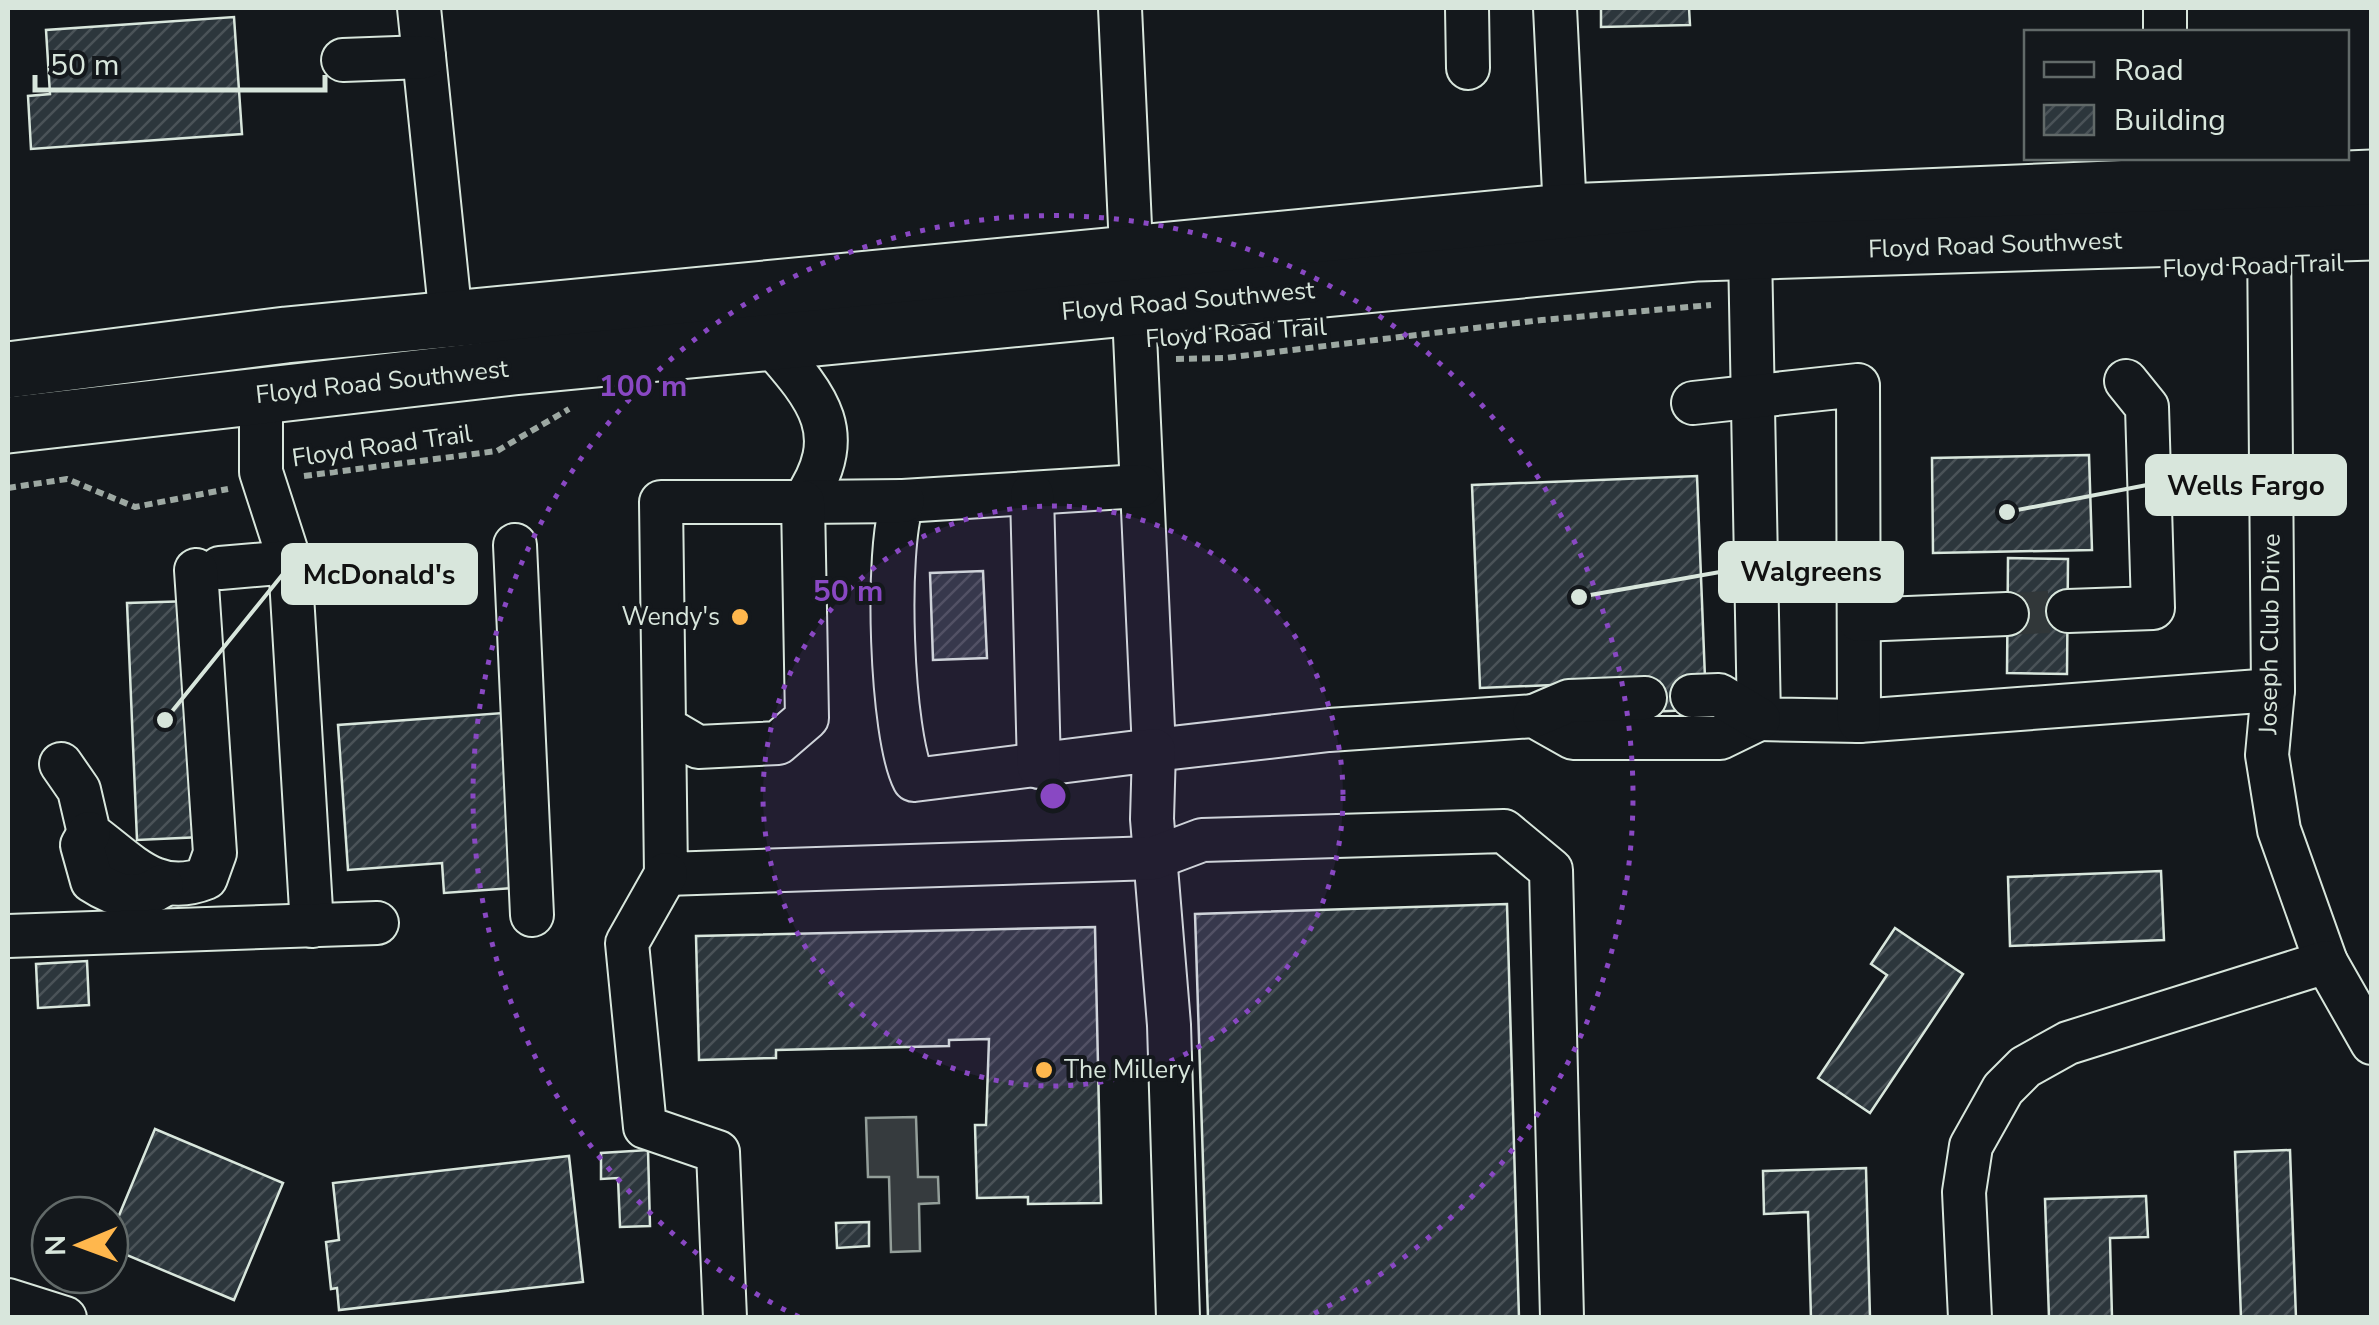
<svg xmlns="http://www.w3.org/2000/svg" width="2379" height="1325" font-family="'Nunito Sans',sans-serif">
<defs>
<pattern id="building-hatch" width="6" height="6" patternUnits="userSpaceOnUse" patternTransform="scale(2.5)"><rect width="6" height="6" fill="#2c363c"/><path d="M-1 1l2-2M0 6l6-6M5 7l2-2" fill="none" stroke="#4a5358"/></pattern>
</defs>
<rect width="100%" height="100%" fill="#14181c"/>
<!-- water -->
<polygon fill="#363b3e" stroke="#939e99" stroke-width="2.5" points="916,1117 918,1177 938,1177 939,1203 919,1204 920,1251 891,1252 889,1177 868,1177 866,1118"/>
<!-- building -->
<g fill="url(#building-hatch)" stroke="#d8e6dc" stroke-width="2.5">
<polygon points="1601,8 1689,8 1690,25 1601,27"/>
<polygon points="234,17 242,134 31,149 28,96 50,94 46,30"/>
<polygon points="2089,455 2092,550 1933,553 1932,458"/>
<polygon points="1697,476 1705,678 1693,710 1646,712 1645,681 1480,688 1472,485"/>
<polygon points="2008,558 2068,559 2067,674 2007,673"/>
<polygon points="983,571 987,658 933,660 930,573"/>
<polygon points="192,601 202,837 137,840 127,603"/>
<polygon points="503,713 515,888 444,893 442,863 348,870 338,725"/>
<polygon points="2161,871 2164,940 2010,946 2008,877"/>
<polygon points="1507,904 1519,1318 1208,1318 1195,914"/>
<polygon points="1095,927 1101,1203 1028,1204 1028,1197 977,1198 975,1125 986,1125 989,1039 949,1040 949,1046 776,1050 776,1058 699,1060 696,936"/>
<polygon points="1895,928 1963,974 1870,1113 1818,1078 1887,975 1871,964"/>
<polygon points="87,961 89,1005 38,1008 36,964"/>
<polygon points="155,1129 283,1183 234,1300 110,1248 110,1237"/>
<polygon points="648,1150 650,1226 620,1227 618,1178 601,1179 601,1153"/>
<polygon points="2290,1150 2296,1318 2241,1318 2235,1152"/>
<polygon points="569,1156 583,1282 339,1310 337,1288 331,1289 326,1242 339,1240 333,1183"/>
<polygon points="1866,1168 1870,1318 1811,1318 1808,1212 1764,1214 1763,1171"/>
<polygon points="2146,1196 2148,1237 2110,1238 2112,1318 2049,1318 2045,1199"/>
<polygon points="869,1222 869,1246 837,1248 836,1223"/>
</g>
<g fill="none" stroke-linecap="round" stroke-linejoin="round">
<!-- minor-tunnel -->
<polyline stroke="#313739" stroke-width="42" stroke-dasharray="42 21" stroke-linecap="butt" points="2007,614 2068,611"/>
<defs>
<g id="minor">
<polyline points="419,8 451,319"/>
<polyline points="1120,8 1154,750 1329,730 1534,716 1573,738 1720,738 1759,719"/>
<polyline points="1467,8 1468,68"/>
<polyline points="1555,8 1565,212"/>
<polyline points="2165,8 2165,32"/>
<polyline points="343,60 424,57"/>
<polyline points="2269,237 2273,690 2267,755 2279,830 2326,962"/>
<polyline points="1750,251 1759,719 1859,721 2273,690"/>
<path d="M769,342C816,396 851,433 803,502"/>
<polyline points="261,396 261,472 290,562 312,926"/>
<polyline points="1693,403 1858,385 1859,721"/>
<path d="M1140,486L903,501C885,547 891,736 914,780L1154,750L1152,819L1169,1025L1178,1318"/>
<polyline points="1032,494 1039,767"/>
<polyline points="803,502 903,501"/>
<polyline points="515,545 532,915"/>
<polyline points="220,568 290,562"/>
<polyline points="2068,611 2153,608 2147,407 2126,381"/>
<polyline points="1859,620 2007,614"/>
<polyline points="1692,696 1719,695 1759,719"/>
<polyline points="1534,716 1569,701 1645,698"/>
<polyline points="664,727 698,747 778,743 807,718 803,502 661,502 666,874 1154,858 1202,840 1504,831 1551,870 1562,1318"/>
<path d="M61,764L79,790L89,833C129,862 156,898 206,878L215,853L196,570"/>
<path d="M89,833L82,845L92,881C115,896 137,903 162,886"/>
<polyline points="666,874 627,943 645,1127 718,1152 725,1318"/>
<polyline points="8,936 377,923"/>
<polyline points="8,1300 65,1318"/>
<polyline points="1970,1318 1964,1192 1971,1146 2003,1089 2025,1067 2068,1043 2326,962 2372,1043"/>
</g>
<g id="major">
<polyline points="8,370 286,335 1565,212 2372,178"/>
<polyline points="8,425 513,367 1698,253 2372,232"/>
</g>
</defs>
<!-- minor casing -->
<use href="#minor" stroke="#d8e6dc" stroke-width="46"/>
<!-- major casing -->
<use href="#major" stroke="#d8e6dc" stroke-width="59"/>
<!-- path -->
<g stroke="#9da8a2" stroke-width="6" stroke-dasharray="8 5" stroke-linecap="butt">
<polyline points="1176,359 1225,358 1542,320 1711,305"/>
<polyline points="304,476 497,451 569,409"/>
<polyline points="8,488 67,479 135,507 228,489"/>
</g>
<!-- minor -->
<use href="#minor" stroke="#14181c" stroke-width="42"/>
<!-- major -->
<use href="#major" stroke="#14181c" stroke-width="55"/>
</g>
<!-- distance rings -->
<circle cx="1053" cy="796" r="290" fill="#8948c3" fill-opacity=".12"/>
<g fill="none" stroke="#8948c3" stroke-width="5" stroke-dasharray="5 10">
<circle cx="1053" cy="796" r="290"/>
<path d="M799 1317A580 580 0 1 1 1307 1317"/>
</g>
<!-- markers -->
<g fill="#ffb74d" stroke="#14181c" stroke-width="4">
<circle cx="740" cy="617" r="10"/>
<circle cx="1044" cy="1070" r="10"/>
</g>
<g text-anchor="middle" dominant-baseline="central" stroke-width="8" stroke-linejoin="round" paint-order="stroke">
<!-- street labels -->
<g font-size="25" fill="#d8e6dc" stroke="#14181c">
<text transform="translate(1995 245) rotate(-2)">Floyd Road Southwest</text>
<text transform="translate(2253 266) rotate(-2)">Floyd Road Trail</text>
<text transform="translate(1188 301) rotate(-5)">Floyd Road Southwest</text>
<text transform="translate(1236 333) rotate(-4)">Floyd Road Trail</text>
<text transform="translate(382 382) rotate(-6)">Floyd Road Southwest</text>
<text transform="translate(382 446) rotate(-8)">Floyd Road Trail</text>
<text transform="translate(2270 634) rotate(-89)">Joseph Club Drive</text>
</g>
<!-- poi labels -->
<g font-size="25" fill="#d8e6dc" stroke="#14181c" text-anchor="end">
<text x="720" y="617">Wendy's</text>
<text x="1064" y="1070" text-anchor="start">The Millery</text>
</g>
</g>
<circle cx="1053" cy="796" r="15" fill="#8948c3" stroke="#14181c" stroke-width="5"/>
<g font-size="30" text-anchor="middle" font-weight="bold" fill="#8948c3" stroke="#14181c" stroke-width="8" stroke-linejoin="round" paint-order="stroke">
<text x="643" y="396">100 m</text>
<text x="848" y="601">50 m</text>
</g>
<!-- callouts -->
<path fill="none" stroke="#d8e6dc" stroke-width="4" d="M2007 512L2147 485M1579 597L1720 572M165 720L283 574"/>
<g fill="#d8e6dc" stroke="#14181c" stroke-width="4">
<circle cx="2007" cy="512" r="10"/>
<circle cx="1579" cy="597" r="10"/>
<circle cx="165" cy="720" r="10"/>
</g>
<g fill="#d8e6dc" stroke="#d8e6dc" stroke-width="4">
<rect x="2147" y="456" width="198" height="58" rx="10"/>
<rect x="1720" y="543" width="182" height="58" rx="10"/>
<rect x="283" y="545" width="193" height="58" rx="10"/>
</g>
<g font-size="28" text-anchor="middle" font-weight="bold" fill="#111">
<text x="2246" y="495">Wells Fargo</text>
<text x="1811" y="581">Walgreens</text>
<text x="379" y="584">McDonald's</text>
</g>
<!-- border -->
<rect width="2379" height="1325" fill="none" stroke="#d8e6dc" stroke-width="20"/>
<!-- legend -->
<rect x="2024" y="30" width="325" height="130" fill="#14181c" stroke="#626a69" stroke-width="2.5"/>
<rect x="2044" y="62" width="50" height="15" fill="#14181c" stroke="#626a69" stroke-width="2.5"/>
<text x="2114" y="80" font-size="30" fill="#d8e6dc">Road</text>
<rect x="2044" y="105" width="50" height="30" fill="url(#building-hatch)" stroke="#626a69" stroke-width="2.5"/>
<text x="2114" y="130" font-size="30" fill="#d8e6dc">Building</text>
<!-- north arrow -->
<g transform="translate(80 1245) rotate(269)"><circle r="48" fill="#14181c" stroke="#626a69" stroke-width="2.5"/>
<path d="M0-8L18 38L0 25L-18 38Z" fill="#ffb74d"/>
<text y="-15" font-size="28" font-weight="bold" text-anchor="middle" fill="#d8e6dc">N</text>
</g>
<!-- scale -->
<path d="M35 75v15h290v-15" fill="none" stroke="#d8e6dc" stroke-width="5"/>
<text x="50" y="75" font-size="30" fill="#d8e6dc" stroke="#14181c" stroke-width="8" paint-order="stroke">50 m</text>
</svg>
